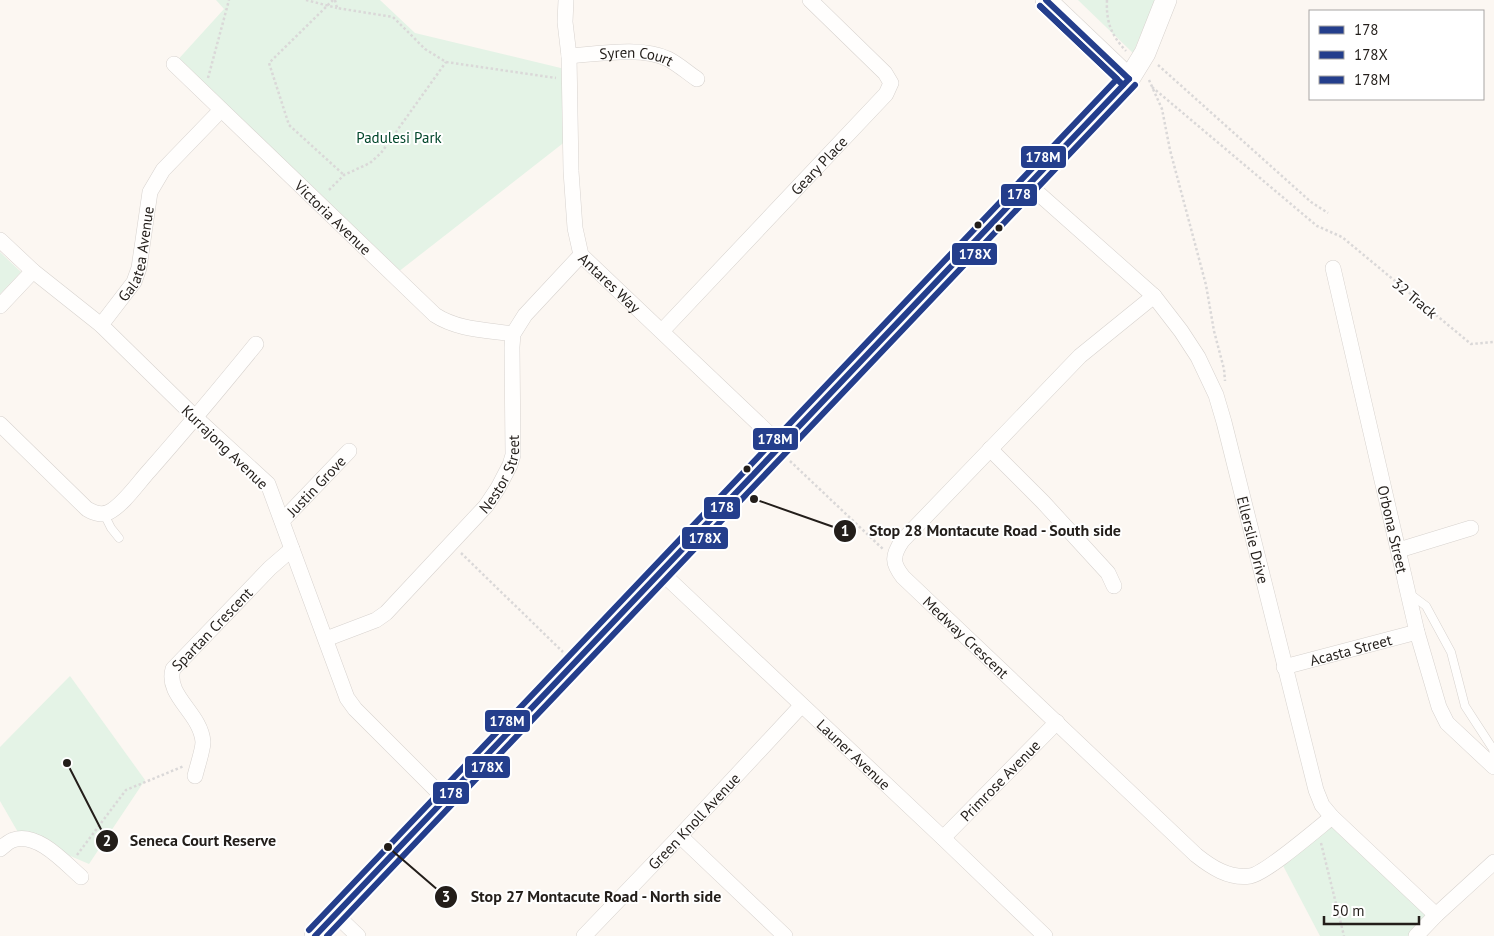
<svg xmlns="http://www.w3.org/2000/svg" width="1494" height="936" font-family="'PT Sans',sans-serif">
<rect width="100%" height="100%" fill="#fcf7f2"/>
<!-- green -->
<g fill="#e4f3e6">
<polygon points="216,0 380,0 415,33 569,70 571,137 393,276 174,64 224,9"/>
<polygon points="1078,0 1155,0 1133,53"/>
<polygon points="0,252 21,272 0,294"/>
<polygon points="70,676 145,780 89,864 19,834 0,801 0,747"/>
<polygon points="1332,817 1436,915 1416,936 1320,936 1279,858"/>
</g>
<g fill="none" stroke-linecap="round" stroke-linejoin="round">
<defs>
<g id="service">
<polyline points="104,514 111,528 119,538"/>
<polyline points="1410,594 1426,606 1451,652 1465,706 1493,749 1494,755"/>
</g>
<g id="minor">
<path id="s1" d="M566,0L565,22L569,56L571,171L575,228L581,255L781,445"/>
<path id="s2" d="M569,56C598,54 642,46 668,59C678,64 688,73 697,79"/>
<path id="s3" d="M174,64L435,315C458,330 487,330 513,334"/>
<path id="s4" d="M1029,185L1154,296L1181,331L1198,357L1216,395L1224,422L1316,790L1322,805L1332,817L1436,915"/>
<polyline points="0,240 33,271 101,325 196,418 268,484 347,698 355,709 446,800"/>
<path id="s5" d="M1333,268L1417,632L1439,707L1447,723L1494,767"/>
<path id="s6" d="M1154,296L1080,356L902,541C892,556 892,563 903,577L1196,855C1211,867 1229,879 1250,876C1265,874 1317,829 1332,817"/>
<polyline points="0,306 33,271"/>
<path id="s7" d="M101,325L134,282L139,268L150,192L163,170L221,110"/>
<path id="s8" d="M662,331L886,94L891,83L885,73L810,0"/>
<path d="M0,424L87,509C94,513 101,516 109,512C123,505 138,483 149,471C186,429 221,387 256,344"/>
<polyline points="990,449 1043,502 1108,573 1114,586"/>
<path id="s9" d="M282,521L349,451"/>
<polyline points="1399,550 1471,528"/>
<path id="s10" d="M662,573L943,838L1045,936"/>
<path id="s11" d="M326,639L376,620L386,613L486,506L498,488L510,465L513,455L512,347L513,334L525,315L581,255"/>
<path id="s12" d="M1284,667L1417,632"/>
<path id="s13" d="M195,776C197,767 203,750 203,742C201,713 165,696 173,669L270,568L292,549"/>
<polyline points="680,836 785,936"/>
<path id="s14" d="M943,838L1057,722"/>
<path d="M0,849C4,846 9,841 13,840C37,831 65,863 81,877"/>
<polyline points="335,914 358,936"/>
<path id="s15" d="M584,936L680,836L801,706"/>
<polyline points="1416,936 1436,915 1494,862"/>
</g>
<g id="secondary">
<polyline points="1046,0 1129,79"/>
<polyline points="315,936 1129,79 1145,53 1166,0"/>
</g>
</defs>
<!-- service casing -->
<use href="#service" stroke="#d7d2ce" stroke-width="9"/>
<!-- minor casing -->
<use href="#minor" stroke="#d7d2ce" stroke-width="16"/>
<!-- secondary casing -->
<use href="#secondary" stroke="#d7d2ce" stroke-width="22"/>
<!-- path -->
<g stroke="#dad8d8" stroke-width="2.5" stroke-dasharray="2.5 2.5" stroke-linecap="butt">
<polyline points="306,0 337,8"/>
<polyline points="333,0 269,63 289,125 344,175"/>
<polyline points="335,0 337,8 393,17 425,49 446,62 556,78"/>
<path d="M1107,0C1106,22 1111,35 1126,51"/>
<polyline points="1158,65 1311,202 1328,213"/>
<polyline points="208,78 229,0"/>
<polyline points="1149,80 1162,109 1170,150 1206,285 1214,331 1224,369 1225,381"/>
<polyline points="1152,87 1317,226 1342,237 1471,344 1494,342"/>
<polyline points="329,190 344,175 370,163 381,153 446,62"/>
<polyline points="790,461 884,550"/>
<polyline points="461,553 563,652"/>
<polyline points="1321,843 1344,936"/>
<polyline points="77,855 126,790 184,766"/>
</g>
<!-- service -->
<use href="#service" stroke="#fffefd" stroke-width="8"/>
<!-- minor -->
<use href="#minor" stroke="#fffefd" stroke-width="15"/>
<!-- secondary -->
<use href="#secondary" stroke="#fffefd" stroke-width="21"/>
<defs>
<g id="bus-1">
<polyline points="1046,0 1129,79"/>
<polyline points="315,936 1129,79"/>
</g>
<g id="bus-2">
<polyline points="1040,6 1123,85"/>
<polyline points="327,936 1135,85"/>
</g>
<polyline id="bus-3" points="309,930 1117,79 1040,6"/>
</defs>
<!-- bus-1 casing -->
<use href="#bus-1" stroke="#fff" stroke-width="10"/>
<!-- bus-2 casing -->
<use href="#bus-2" stroke="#fff" stroke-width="10"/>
<!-- bus-3 casing -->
<use href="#bus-3" stroke="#fff" stroke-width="10"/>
<!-- bus-1 -->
<use href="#bus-1" stroke="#243e8c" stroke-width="6"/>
<!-- bus-2 -->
<use href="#bus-2" stroke="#243e8c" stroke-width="6"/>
<!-- bus-3 -->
<use href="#bus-3" stroke="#243e8c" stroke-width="6"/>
</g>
<!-- markers -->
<g fill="#231e1a" stroke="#fff" stroke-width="2">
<circle cx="978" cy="225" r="4.5"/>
<circle cx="999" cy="228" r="4.5"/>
<circle cx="747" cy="469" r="4.5"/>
</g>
<g text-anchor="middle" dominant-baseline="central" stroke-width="4" stroke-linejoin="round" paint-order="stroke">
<!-- street labels -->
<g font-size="15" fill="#231e1a" stroke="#fff">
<text stroke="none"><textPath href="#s2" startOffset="68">Syren Court</textPath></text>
<text stroke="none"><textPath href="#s8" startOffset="228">Geary Place</textPath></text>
<text stroke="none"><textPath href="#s3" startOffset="221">Victoria Avenue</textPath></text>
<text stroke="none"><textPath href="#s7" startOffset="82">Galatea Avenue</textPath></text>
<text stroke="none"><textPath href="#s1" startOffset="296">Antares Way</textPath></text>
<text transform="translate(1415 298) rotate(40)">32 Track</text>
<text transform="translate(225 447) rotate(44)">Kurrajong Avenue</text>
<text stroke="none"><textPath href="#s11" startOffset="248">Nestor Street</textPath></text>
<text stroke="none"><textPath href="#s9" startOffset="49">Justin Grove</textPath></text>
<text stroke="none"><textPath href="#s5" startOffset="268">Orbona Street</textPath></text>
<text stroke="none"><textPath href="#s4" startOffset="434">Ellerslie Drive</textPath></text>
<text stroke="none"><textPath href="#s13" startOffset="172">Spartan Crescent</textPath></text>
<text stroke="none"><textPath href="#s6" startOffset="479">Medway Crescent</textPath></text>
<text stroke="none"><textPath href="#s12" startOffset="69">Acasta Street</textPath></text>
<text stroke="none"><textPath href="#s10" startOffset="264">Launer Avenue</textPath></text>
<text stroke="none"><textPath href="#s14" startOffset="81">Primrose Avenue</textPath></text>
<text stroke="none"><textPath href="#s15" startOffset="159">Green Knoll Avenue</textPath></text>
</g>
<!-- park labels -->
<g font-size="15" fill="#01462a" stroke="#fff">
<text x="399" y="137">Padulesi Park</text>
</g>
</g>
<!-- callouts -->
<path fill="none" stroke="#231e1a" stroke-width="2" d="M754 499L845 531M67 763L107 841M388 847L446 897"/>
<g fill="#231e1a" stroke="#fff" stroke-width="2">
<circle cx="754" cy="499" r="5"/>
<circle cx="67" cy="763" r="5"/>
<circle cx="388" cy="847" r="5"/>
<circle cx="845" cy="531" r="12"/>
<circle cx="107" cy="841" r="12"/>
<circle cx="446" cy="897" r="12"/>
</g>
<g font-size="15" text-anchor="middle" font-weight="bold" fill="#fff">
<text x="845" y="536">1</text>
<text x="107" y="846">2</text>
<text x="446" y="902">3</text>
</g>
<g font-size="16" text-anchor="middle" font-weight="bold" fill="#231e1a" stroke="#fff" stroke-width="4" stroke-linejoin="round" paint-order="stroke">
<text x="995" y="536">Stop 28 Montacute Road - South side</text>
<text x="203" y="846">Seneca Court Reserve</text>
<text x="596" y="902">Stop 27 Montacute Road - North side</text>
</g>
<g stroke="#fff" stroke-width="2">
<rect x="1020" y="145" width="47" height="24" rx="5" fill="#243e8c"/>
<rect x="1000" y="183" width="38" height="24" rx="5" fill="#243e8c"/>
<rect x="951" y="242" width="47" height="24" rx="5" fill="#243e8c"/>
<rect x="752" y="427" width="47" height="24" rx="5" fill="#243e8c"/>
<rect x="703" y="496" width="38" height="24" rx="5" fill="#243e8c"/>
<rect x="681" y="526" width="48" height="24" rx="5" fill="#243e8c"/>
<rect x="484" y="709" width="47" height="24" rx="5" fill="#243e8c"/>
<rect x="464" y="755" width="47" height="24" rx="5" fill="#243e8c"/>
<rect x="432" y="781" width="38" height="24" rx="5" fill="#243e8c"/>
</g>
<g font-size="14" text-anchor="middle" font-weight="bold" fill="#fff">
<text x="1043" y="162">178M</text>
<text x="1019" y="199">178</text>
<text x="975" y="259">178X</text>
<text x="775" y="444">178M</text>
<text x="722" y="512">178</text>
<text x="705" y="543">178X</text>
<text x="507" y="726">178M</text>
<text x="487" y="772">178X</text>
<text x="451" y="798">178</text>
</g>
<!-- legend -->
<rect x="1309" y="10" width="175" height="90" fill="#ffffff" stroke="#a7a5a3"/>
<rect x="1319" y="26" width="25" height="8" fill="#243e8c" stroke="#a7a5a3"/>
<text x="1354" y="35" font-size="15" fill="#231e1a">178</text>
<rect x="1319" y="51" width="25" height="8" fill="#243e8c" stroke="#a7a5a3"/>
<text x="1354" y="60" font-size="15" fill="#231e1a">178X</text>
<rect x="1319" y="76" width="25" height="8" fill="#243e8c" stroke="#a7a5a3"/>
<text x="1354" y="85" font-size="15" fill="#231e1a">178M</text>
<!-- scale -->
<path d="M1324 916v8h95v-8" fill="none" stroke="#231e1a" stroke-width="2.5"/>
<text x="1332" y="916" font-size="15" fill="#231e1a" stroke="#ffffff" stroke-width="4" paint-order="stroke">50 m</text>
</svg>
